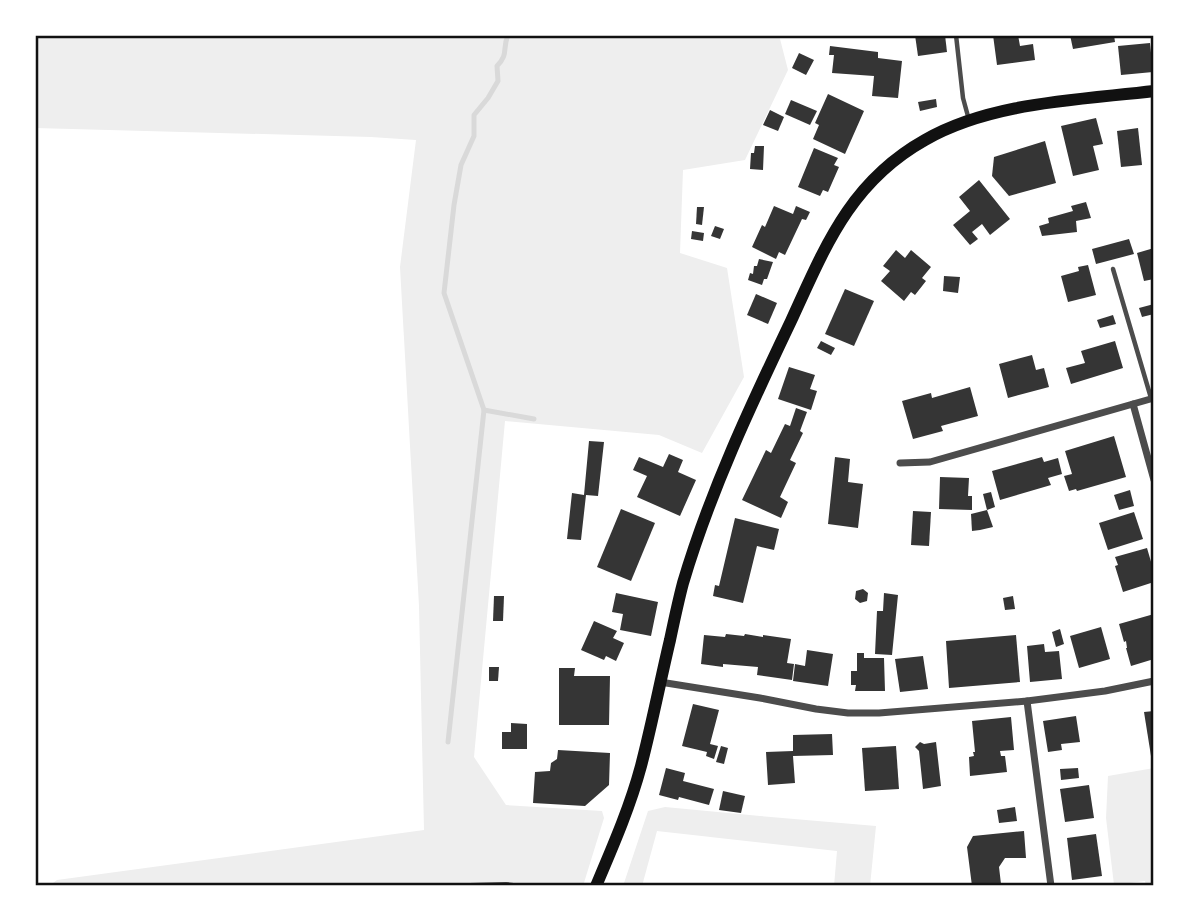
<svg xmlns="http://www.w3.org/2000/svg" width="1189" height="921" font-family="Raleway,sans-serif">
<rect width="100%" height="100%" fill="#fff"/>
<!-- green -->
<g fill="#eee">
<polygon points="35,35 779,35 788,70 745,160 683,170 680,253 727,268 744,377 702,453 659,435 505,421 474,757 506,805 602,811 604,818 583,886 49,886 57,880 424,830 419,606 400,267 416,140 371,137 35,128"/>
<polygon points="1154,768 1154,886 1146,886 1145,881 1114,885 1106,818 1108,776"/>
<polygon points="665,807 760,816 876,826 870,886 834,886 837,851 657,831 642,886 623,886 648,811"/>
</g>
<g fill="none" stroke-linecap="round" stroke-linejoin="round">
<!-- stream -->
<g stroke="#d9d9d9" stroke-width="5">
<polyline points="484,410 534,419"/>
<path d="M448,742L484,410L444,293L454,205L461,165L474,136V115L488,98L498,81L497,66C509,54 502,49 508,35"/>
</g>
</g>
<!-- building -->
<g fill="#353535">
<polygon points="915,35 945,35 947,52 918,56"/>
<polygon points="993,35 1018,35 1020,46 1033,44 1035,60 997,65"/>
<polygon points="1070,35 1114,35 1115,42 1073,49"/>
<polygon points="1150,43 1153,72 1121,75 1118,46"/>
<polygon points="830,46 878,52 878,58 902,61 898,98 872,96 874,76 832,73 834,55 829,55"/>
<polygon points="799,53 814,60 806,75 792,68"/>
<polygon points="828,94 864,111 845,154 813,139 819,125 815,123"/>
<polygon points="936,99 937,107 920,111 918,102"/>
<polygon points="791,100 817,111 810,125 785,114"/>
<polygon points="770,110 784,117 778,131 763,125"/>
<polygon points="1096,118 1103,144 1093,146 1099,170 1073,176 1061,126"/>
<polygon points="1138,128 1142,165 1121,167 1117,131"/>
<polygon points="1045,141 1056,183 1009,196 992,176 994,157"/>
<polygon points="755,146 764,146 763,170 750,169 751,153 754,153"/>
<polygon points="814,148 838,158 834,165 839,167 828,192 823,190 820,196 798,187"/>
<polygon points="979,180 1010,219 990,235 982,224 972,232 978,239 970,245 953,225 970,211 959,197"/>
<polygon points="1086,202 1091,218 1076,221 1077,232 1042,236 1039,226 1049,223 1048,218 1073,211 1071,206"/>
<polygon points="774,206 793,214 796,206 810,212 806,220 802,219 785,255 779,252 776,259 752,247 762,225 765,227"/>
<polygon points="697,207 704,207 702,225 696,224"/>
<polygon points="715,226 724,229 720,239 711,236"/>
<polygon points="692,231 704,233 703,241 691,239"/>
<polygon points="1129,239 1134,254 1096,264 1092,249"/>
<polygon points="1154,248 1154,279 1144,281 1137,253"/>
<polygon points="896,250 905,258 911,250 931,267 922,278 926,281 915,295 911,292 904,301 881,281 890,271 883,266"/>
<polygon points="759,259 773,262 767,279 764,279 762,285 748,280 750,273 753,274 754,266 757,266"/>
<polygon points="1088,265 1096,295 1068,302 1061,276 1079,271 1078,267"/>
<polygon points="944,276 960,277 958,293 943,291"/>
<polygon points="845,289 874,301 854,346 825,334"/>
<polygon points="756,294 777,303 768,324 747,315"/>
<polygon points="1154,304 1154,314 1142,317 1139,308"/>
<polygon points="1113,315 1116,324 1100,328 1097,320"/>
<polygon points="821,341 835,348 831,355 817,348"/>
<polygon points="1115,341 1123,368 1071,384 1066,368 1085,363 1081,351"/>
<polygon points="1032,355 1036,370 1044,368 1049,387 1008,398 999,364"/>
<polygon points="789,367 815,375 810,389 817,391 811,410 778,399"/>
<polygon points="970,387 978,416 941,426 943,431 913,439 902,401 931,393 932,398"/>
<polygon points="796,408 807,412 800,431 803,433 790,460 796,463 780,497 788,502 781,518 742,500 766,450 771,453 785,424 790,426"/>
<polygon points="1114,436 1126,477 1077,491 1076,489 1069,491 1064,476 1072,474 1065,451"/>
<polygon points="589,441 604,442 598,496 586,495 581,540 567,539 572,493 584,495"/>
<polygon points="669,454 683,460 678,472 696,480 680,516 637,497 647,476 633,470 639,457 663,467"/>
<polygon points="835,457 850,459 848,482 863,484 858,528 828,524"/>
<polygon points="1042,457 1044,462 1058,458 1062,474 1048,478 1051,485 1000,500 992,471"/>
<polygon points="940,477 969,478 968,496 972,496 972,510 939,509"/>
<polygon points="1130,490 1134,506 1119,510 1114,495"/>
<polygon points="991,492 995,507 987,510 983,494"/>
<polygon points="621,509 655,523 631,581 597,567"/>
<polygon points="987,510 993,527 980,530 972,531 971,514"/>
<polygon points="913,511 931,512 929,546 911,545"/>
<polygon points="1134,512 1143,539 1108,550 1099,523"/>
<polygon points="735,518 779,529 774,550 757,546 743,603 713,596 715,585 719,586"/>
<polygon points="1147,548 1154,572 1154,582 1123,592 1115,566 1118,565 1115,557"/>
<polygon points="863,589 868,593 867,601 860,603 855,599 856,591"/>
<polygon points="616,593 658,602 651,636 620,630 623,614 612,612"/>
<polygon points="884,593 898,595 892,655 875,654 877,611 883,611"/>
<polygon points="494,596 504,596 503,621 493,621"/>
<polygon points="1013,596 1015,609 1005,610 1003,598"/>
<polygon points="1154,614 1154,659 1131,666 1126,648 1127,648 1126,641 1124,642 1119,624"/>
<polygon points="594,621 617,631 613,638 624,643 616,661 606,656 604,660 581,650"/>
<polygon points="1101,627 1110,659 1079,668 1070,636"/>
<polygon points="1060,629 1064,644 1056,647 1052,632"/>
<polygon points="726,634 744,636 745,634 763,637 763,635 791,639 787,663 794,664 792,680 757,675 758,667 723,664 723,667 701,664 704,635 725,637"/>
<polygon points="1016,635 1020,682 949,688 946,641"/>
<polygon points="1044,644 1045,652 1059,651 1062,679 1030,682 1027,646"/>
<polygon points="807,650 833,654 828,686 793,681 795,664 805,666"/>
<polygon points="857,653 864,653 864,658 884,658 885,691 855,691 856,685 851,685 851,671 857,671"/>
<polygon points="923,656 928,689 900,692 895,659"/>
<polygon points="489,667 499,667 498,681 489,681"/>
<polygon points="559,668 575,668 574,676 610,676 609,725 559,725"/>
<polygon points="693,704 719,710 710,744 718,746 714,759 706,756 707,752 682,746"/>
<polygon points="1154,711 1154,756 1151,756 1144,712"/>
<polygon points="1076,716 1080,742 1061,744 1062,750 1048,752 1043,721"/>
<polygon points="1011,717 1014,750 1000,751 1001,756 1005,756 1007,772 970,776 969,757 974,756 973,752 975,752 972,721"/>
<polygon points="511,723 527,724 527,749 502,749 502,732 511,732"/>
<polygon points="832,734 833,755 793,756 795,783 768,785 766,752 793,751 793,735"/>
<polygon points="920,742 924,744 936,742 941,786 923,789 919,751 915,747"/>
<polygon points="721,746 728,748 724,764 716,762"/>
<polygon points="896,746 899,789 865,791 862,748"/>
<polygon points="558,750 610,753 609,785 585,806 533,803 535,772 550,771 551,763 557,759"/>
<polygon points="666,768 685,773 683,781 714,789 709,805 679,797 678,800 659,795"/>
<polygon points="1078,768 1079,778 1061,780 1060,769"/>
<polygon points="1089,785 1094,818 1065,822 1060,789"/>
<polygon points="723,791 745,796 741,813 719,810"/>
<polygon points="1015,807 1017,821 999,823 997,810"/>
<polygon points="1024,831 1026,858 1005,858 999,867 1001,884 1004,886 972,886 967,847 973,836"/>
<polygon points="1096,834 1102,876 1072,880 1067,838"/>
</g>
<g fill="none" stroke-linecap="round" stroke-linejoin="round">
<!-- path -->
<polyline stroke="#111" stroke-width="3.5" points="409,886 506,884 528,886"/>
<!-- service -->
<g stroke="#4c4c4c" stroke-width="4.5">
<polyline points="956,35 963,98 969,120"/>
<polyline points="1113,269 1151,398"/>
</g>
<!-- minor -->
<g stroke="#4c4c4c" stroke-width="7">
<polyline points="1133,404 1154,480"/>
<polyline points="900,463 930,462 1154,398"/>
<polyline points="660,682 760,698 816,709 848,713 879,713 1027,701 1105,691 1154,681"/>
<polyline points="1027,701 1051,886"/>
</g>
<!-- secondary -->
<path stroke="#111" stroke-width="12" d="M596,886C613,846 630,807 641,766C652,724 660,682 670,640C674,621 678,602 683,583C710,492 750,407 791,321C825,247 850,182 925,140C991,102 1079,100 1154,91"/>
</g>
<!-- border -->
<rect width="1189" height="921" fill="none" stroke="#ffffff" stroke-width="74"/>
<rect x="37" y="37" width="1115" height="847" fill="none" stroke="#111" stroke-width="2.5"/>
</svg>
